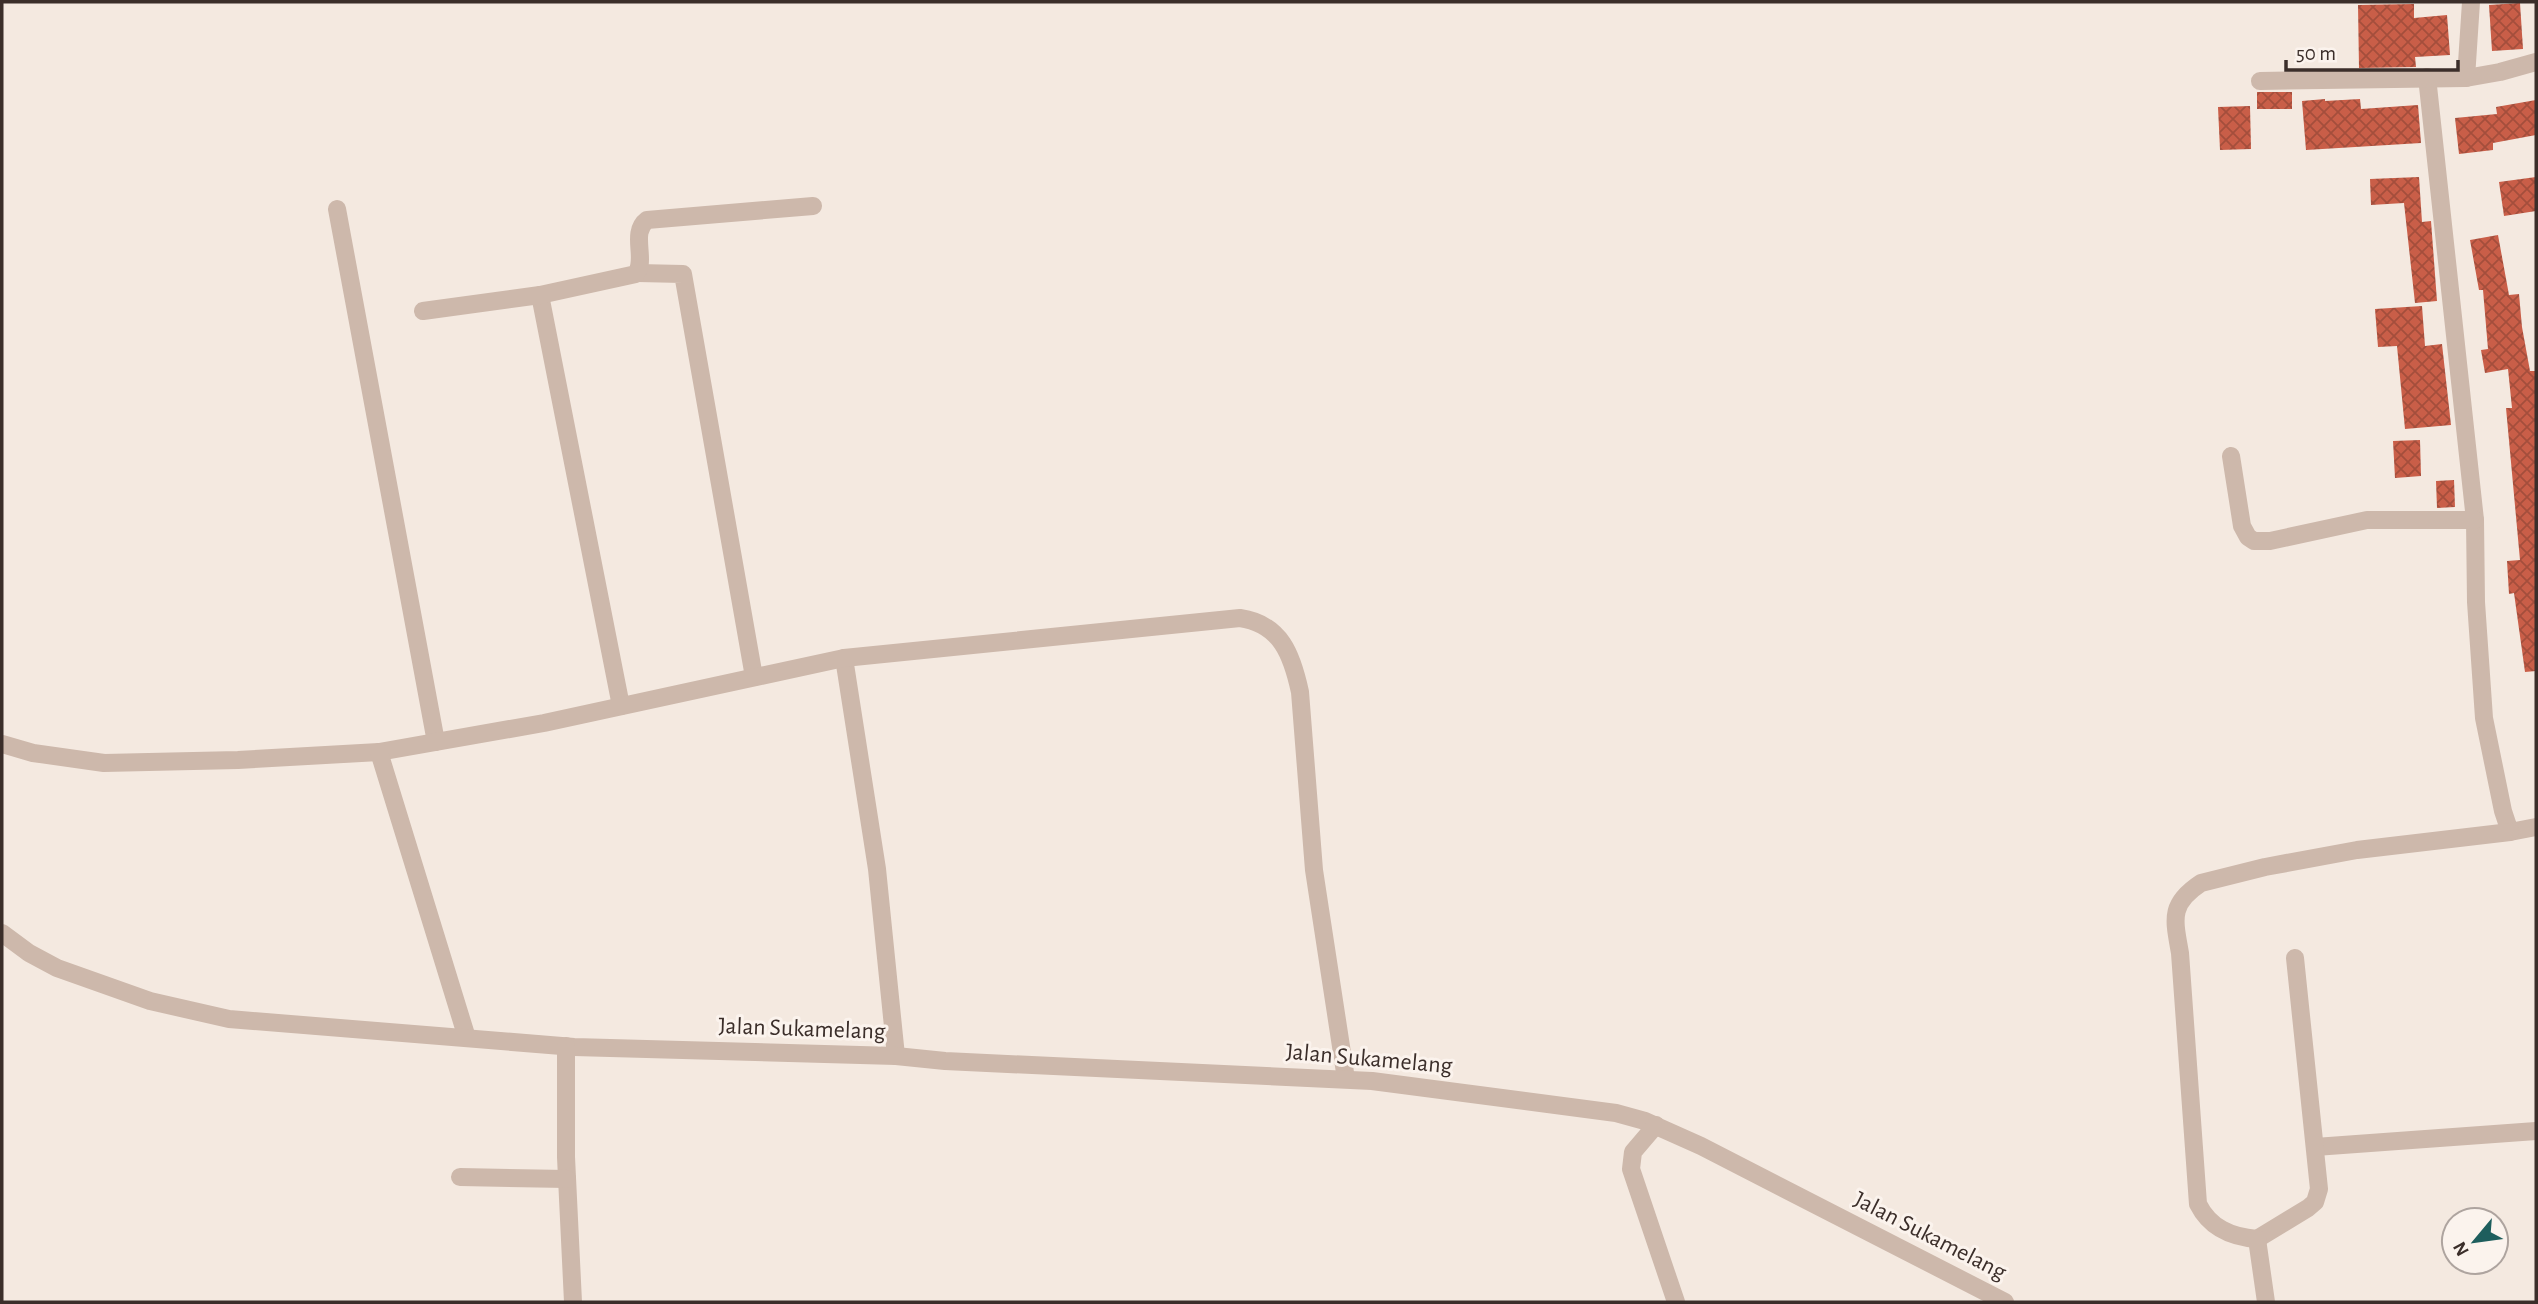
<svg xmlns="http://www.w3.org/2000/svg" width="2538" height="1304" font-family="'Alegreya Sans',sans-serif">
<defs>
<pattern id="building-cross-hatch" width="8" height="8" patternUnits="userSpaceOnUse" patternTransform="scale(1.75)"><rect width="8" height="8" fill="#c95e48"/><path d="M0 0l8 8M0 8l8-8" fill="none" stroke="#a44e3c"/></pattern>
</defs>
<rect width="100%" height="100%" fill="#f4e9e0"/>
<!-- building -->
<g fill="url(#building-cross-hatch)">
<polygon points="2520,3 2523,49 2492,51 2489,5"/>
<polygon points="2414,4 2414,18 2447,15 2450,55 2415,57 2416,67 2359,68 2358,5"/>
<rect x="2257" y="92" width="35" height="17"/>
<polygon points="2325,99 2325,101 2360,99 2361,109 2418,105 2421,143 2306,150 2302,101"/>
<polygon points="2536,100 2536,135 2493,143 2493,150 2459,154 2455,118 2497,114 2496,107"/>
<polygon points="2250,106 2251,149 2220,150 2218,107"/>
<polygon points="2419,177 2422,222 2431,221 2437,301 2415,303 2404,203 2371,205 2370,179"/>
<polygon points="2536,177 2536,211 2504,216 2499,182"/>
<polygon points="2498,235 2509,295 2519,294 2522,327 2530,371 2536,371 2536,671 2525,672 2514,593 2509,594 2507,561 2520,560 2506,408 2512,408 2508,369 2485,373 2481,350 2488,349 2483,290 2479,290 2470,240"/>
<polygon points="2422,306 2425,346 2442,344 2451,425 2405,429 2397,346 2378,347 2375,309"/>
<polygon points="2420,440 2421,476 2395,478 2393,441"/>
<polygon points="2454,480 2455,507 2437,508 2436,481"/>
</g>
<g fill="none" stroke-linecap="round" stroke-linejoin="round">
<!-- street -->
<g stroke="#cdb8ab" stroke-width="18">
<polyline points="2427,77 2475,520 2476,602 2484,718 2503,811 2510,832 2536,827"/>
<polyline points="2466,78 2471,2"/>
<polyline points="2260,81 2466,78 2500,72 2536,62"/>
<polyline points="337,209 436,742"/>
<polyline points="638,273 683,274 754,677"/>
<polyline points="540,295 621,706"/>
<path d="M423,311L540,295L636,274C647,259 630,233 647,220L813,206"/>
<polyline points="2231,456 2242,526 2248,537 2254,541 2270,541 2367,520 2475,520"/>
<polyline points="844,658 877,869 896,1056"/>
<path d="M2,744L33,753L104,763L238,760L379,752L544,723L844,658L1240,618C1281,624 1292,655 1300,692L1314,870L1346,1079"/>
<polyline points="379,752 467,1038"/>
<polyline points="2,933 29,953 57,968 150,1001 229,1019 574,1047 896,1056 945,1061 1372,1081 1616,1113 1645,1121 1701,1146 2005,1302"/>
<polyline points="566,1046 566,1157 573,1302"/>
<polyline points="1656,1125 1633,1152 1631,1169 1676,1302"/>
<polyline points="2315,1147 2536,1131"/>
<polyline points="460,1177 567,1179"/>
<polyline points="2257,1239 2308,1208 2315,1202 2319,1189 2295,958"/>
<path d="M2266,1302L2257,1239C2231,1237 2210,1228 2198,1204L2180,953C2174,919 2169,904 2201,883L2265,867L2357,850L2510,832"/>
</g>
</g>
<g text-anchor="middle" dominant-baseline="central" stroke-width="6" stroke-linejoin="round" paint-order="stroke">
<!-- street labels -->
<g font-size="24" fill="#3b2e2a" stroke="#fbf3ed">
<text transform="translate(802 1029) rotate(2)">Jalan Sukamelang</text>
<text transform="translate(1369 1059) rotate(5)">Jalan Sukamelang</text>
<text transform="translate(1930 1236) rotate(27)">Jalan Sukamelang</text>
</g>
</g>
<!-- border -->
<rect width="2538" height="1304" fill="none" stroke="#3b2e2a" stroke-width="7"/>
<!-- north arrow -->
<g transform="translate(2475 1241) rotate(241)"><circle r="33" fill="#fbf3ed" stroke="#aea49f" stroke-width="2"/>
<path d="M0-5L12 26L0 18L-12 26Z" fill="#1e5e5d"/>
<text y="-10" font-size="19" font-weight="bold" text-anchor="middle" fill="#3b2e2a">N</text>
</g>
<!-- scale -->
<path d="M2286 60v10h172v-10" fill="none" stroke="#3b2e2a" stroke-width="3.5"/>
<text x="2296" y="60" font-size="21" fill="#3b2e2a" stroke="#fbf3ed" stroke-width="5" paint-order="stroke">50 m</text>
</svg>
